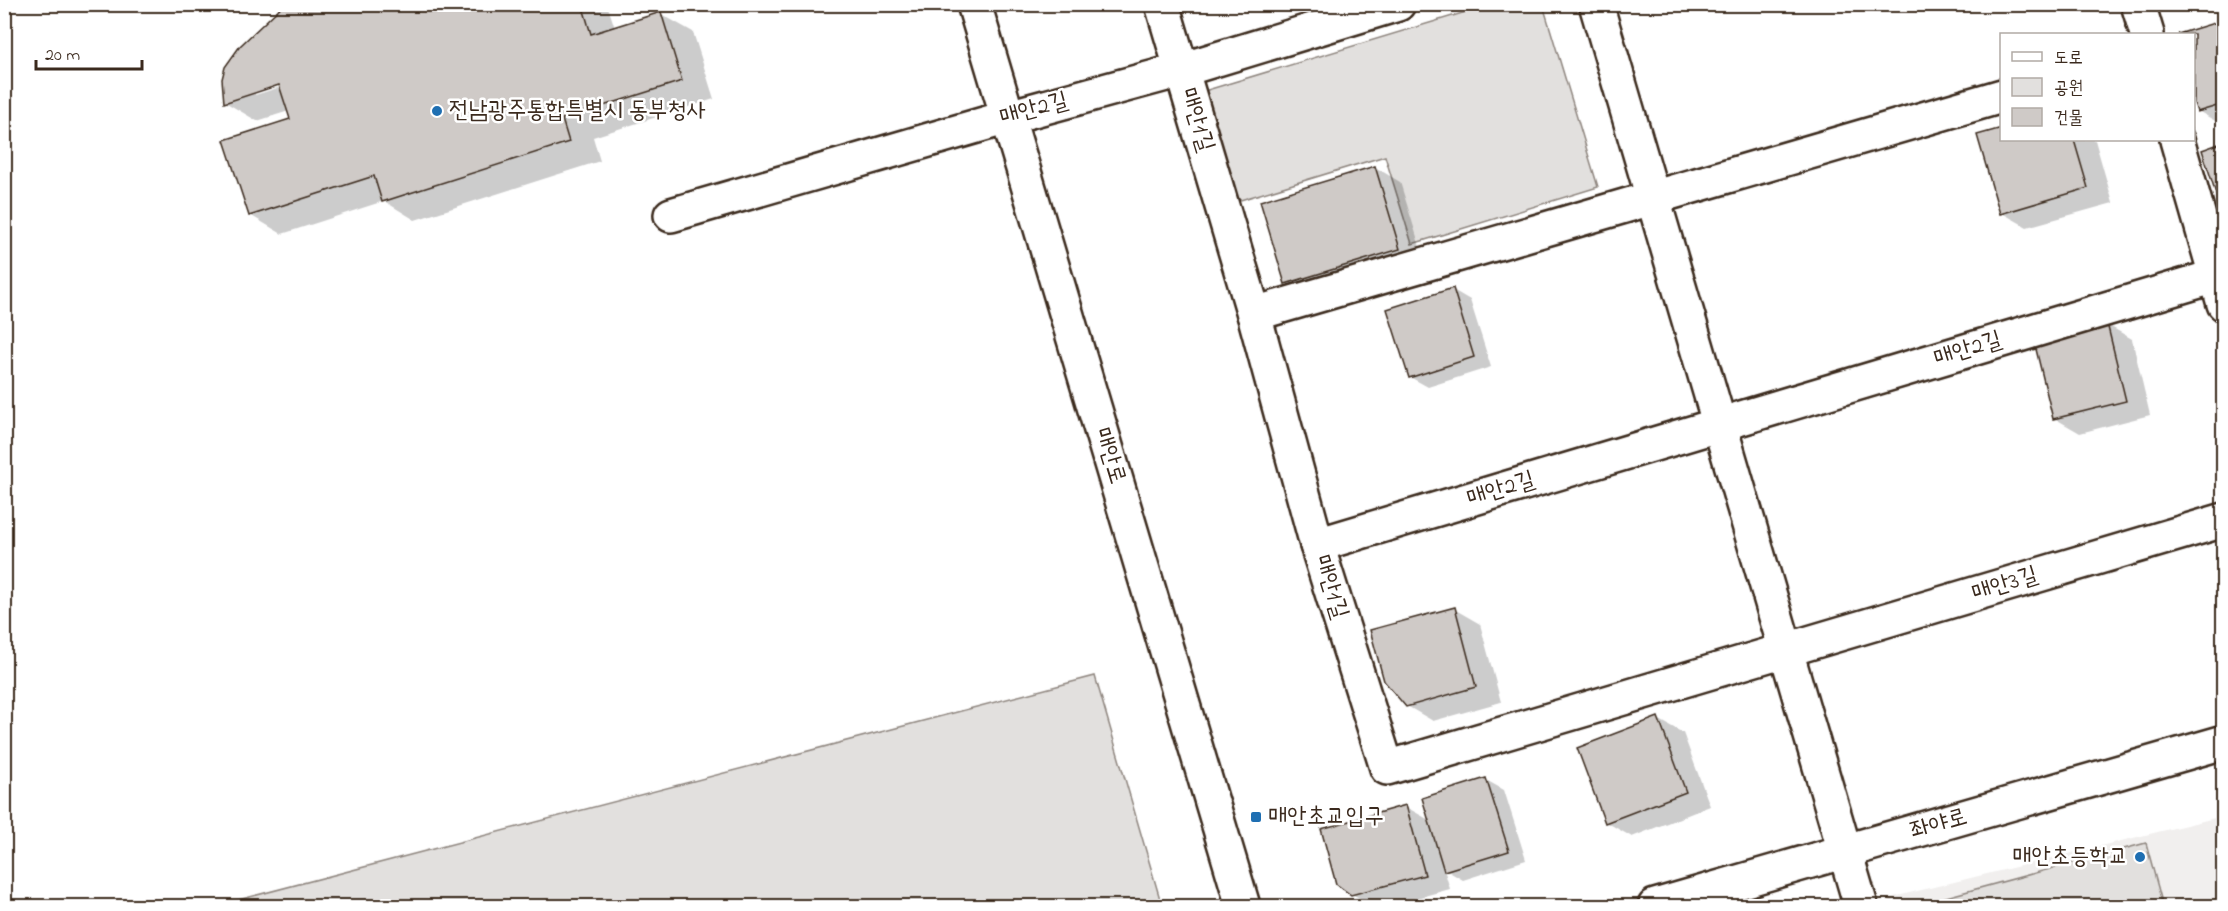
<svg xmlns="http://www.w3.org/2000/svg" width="2228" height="911" font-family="'Indie Flower','Poor Story',sans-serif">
<rect width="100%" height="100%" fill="#fff"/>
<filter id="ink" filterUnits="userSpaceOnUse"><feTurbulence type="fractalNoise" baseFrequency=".0167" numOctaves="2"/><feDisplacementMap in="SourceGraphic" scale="12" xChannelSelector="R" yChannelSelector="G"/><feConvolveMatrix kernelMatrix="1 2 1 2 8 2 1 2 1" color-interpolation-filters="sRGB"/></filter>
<g filter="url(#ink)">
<!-- built -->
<polygon fill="#f1efee" points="2223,816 2223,906 1891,906 1889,898"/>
<!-- green -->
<g fill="#e2e0de" stroke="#8e857e" stroke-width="1.5">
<polygon points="1489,5 1543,5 1598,187 1412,244 1385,156 1237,201 1204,91"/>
<polygon points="1095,676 1162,906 215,906"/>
<polygon points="2146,843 2163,906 1913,906"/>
</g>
<!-- shadow -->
<g fill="#0003" fill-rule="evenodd">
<path d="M287,4H607L615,28L661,14L693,32L714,99L593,137L600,161L415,220L384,201L282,234L250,215L292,120L289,111L257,121L225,102ZM286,82L287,85L255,95V92Z"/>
<polygon points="2224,21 2224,126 2198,111 2194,98 2194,34 2183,34"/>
<polygon points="2002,140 2095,140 2113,203 2027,227 2002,213"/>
<polygon points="1375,167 1400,182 1425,263 1311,297 1286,283"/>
<polygon points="1453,290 1470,300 1491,367 1428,387 1410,377"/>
<polygon points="2106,324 2132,339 2150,415 2080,433 2054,418"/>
<polygon points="1454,609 1480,624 1501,702 1433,721 1407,706"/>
<polygon points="1658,719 1683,733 1710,806 1632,837 1606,822"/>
<polygon points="1486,780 1504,790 1526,860 1463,880 1444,869 1450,889 1387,906 1374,906 1352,894 1406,807 1431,821"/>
</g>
<!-- building -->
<g fill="#cfcac7" stroke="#3b2a1e" stroke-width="1.5">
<polygon points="582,4 591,34 661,12 682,81 562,119 569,142 382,202 374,176 249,216 224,140 290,119 279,85 224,103 222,79 225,67 240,46 284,4"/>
<polygon points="2224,20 2224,104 2197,112 2194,103 2194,34 2178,34"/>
<polygon points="2002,128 2002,140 2074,140 2088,188 2000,214 1977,135"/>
<polygon points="2224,142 2224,219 2202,150"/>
<polygon points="1375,166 1400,249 1285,284 1260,201"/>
<polygon points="1453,288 1474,357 1409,378 1387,309"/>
<polygon points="2107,323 2126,401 2053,419 2034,341"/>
<polygon points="1455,607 1476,687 1406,707 1384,681 1370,630"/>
<polygon points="1658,717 1686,792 1605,823 1577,748"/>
<polygon points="1486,778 1509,851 1444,871 1422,798"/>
<polygon points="1406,805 1425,875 1351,895 1336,884 1321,829"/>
</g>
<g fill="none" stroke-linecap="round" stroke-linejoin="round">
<defs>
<g id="minor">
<polyline points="974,4 1243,906"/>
<polyline points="1162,4 1254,314 1317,545 1387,768 2224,520"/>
<polyline points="1596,4 1861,906"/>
<polyline points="2138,4 2147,34"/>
<polyline points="2177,140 2224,304"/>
<polyline points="671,215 1008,117 1181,70 1398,4"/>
<polyline points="1254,314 2002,96"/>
<polyline points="1317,545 2216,276"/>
<polyline points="1655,906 2224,742"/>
</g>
</defs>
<!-- minor casing -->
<use href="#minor" stroke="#3b2a1e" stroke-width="38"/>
<!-- minor -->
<use href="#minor" stroke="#fff" stroke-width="33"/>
</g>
</g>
<!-- markers -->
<g fill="#1f6fb2" stroke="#fff" stroke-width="2">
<circle cx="437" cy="111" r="6"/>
<rect x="1250" y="811" width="12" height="12" rx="3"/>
<circle cx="2140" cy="857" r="6"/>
</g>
<g text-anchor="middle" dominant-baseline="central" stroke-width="5" stroke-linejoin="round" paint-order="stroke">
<!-- street labels -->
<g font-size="24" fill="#3b2a1e" stroke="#fff">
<text transform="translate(1034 110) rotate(-15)">매안2길</text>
<text transform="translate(1196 120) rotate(73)">매안1길</text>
<text transform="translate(1968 350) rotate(-17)">매안2길</text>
<text transform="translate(1109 456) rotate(73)">매안로</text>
<text transform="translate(1501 490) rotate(-17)">매안2길</text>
<text transform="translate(2005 585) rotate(-17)">매안3길</text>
<text transform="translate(1330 587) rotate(73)">매안1길</text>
<text transform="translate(1939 825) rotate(-16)">좌야로</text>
</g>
<!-- poi labels -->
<g font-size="24" fill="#3b2a1e" stroke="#fff" text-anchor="start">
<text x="449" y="111">전남광주통합특별시 동부청사</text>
<text x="1268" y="817">매안초교입구</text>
<text x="2128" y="857" text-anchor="end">매안초등학교</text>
</g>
</g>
<!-- margin -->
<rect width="2228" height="911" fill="none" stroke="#fff" stroke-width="24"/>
<rect x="12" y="12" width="2204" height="887" fill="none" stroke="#3b2a1e" stroke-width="2" filter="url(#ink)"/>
<!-- legend -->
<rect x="2000" y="33" width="195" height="108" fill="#ffffff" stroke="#b1aaa5" stroke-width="1.5"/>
<rect x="2012" y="52" width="30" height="9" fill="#ffffff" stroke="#b1aaa5" stroke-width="1.5"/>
<text x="2054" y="63" font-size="18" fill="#3b2a1e">도로</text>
<rect x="2012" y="78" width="30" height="18" fill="#e2e0de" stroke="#b1aaa5" stroke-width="1.5"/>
<text x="2054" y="93" font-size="18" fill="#3b2a1e">공원</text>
<rect x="2012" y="108" width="30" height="18" fill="#cfcac7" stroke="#b1aaa5" stroke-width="1.5"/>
<text x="2054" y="123" font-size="18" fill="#3b2a1e">건물</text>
<!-- scale -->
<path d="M36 60v9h106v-9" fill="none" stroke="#3b2a1e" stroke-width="3"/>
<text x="45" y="60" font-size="18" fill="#3b2a1e" stroke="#ffffff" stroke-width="4.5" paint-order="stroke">20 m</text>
</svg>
